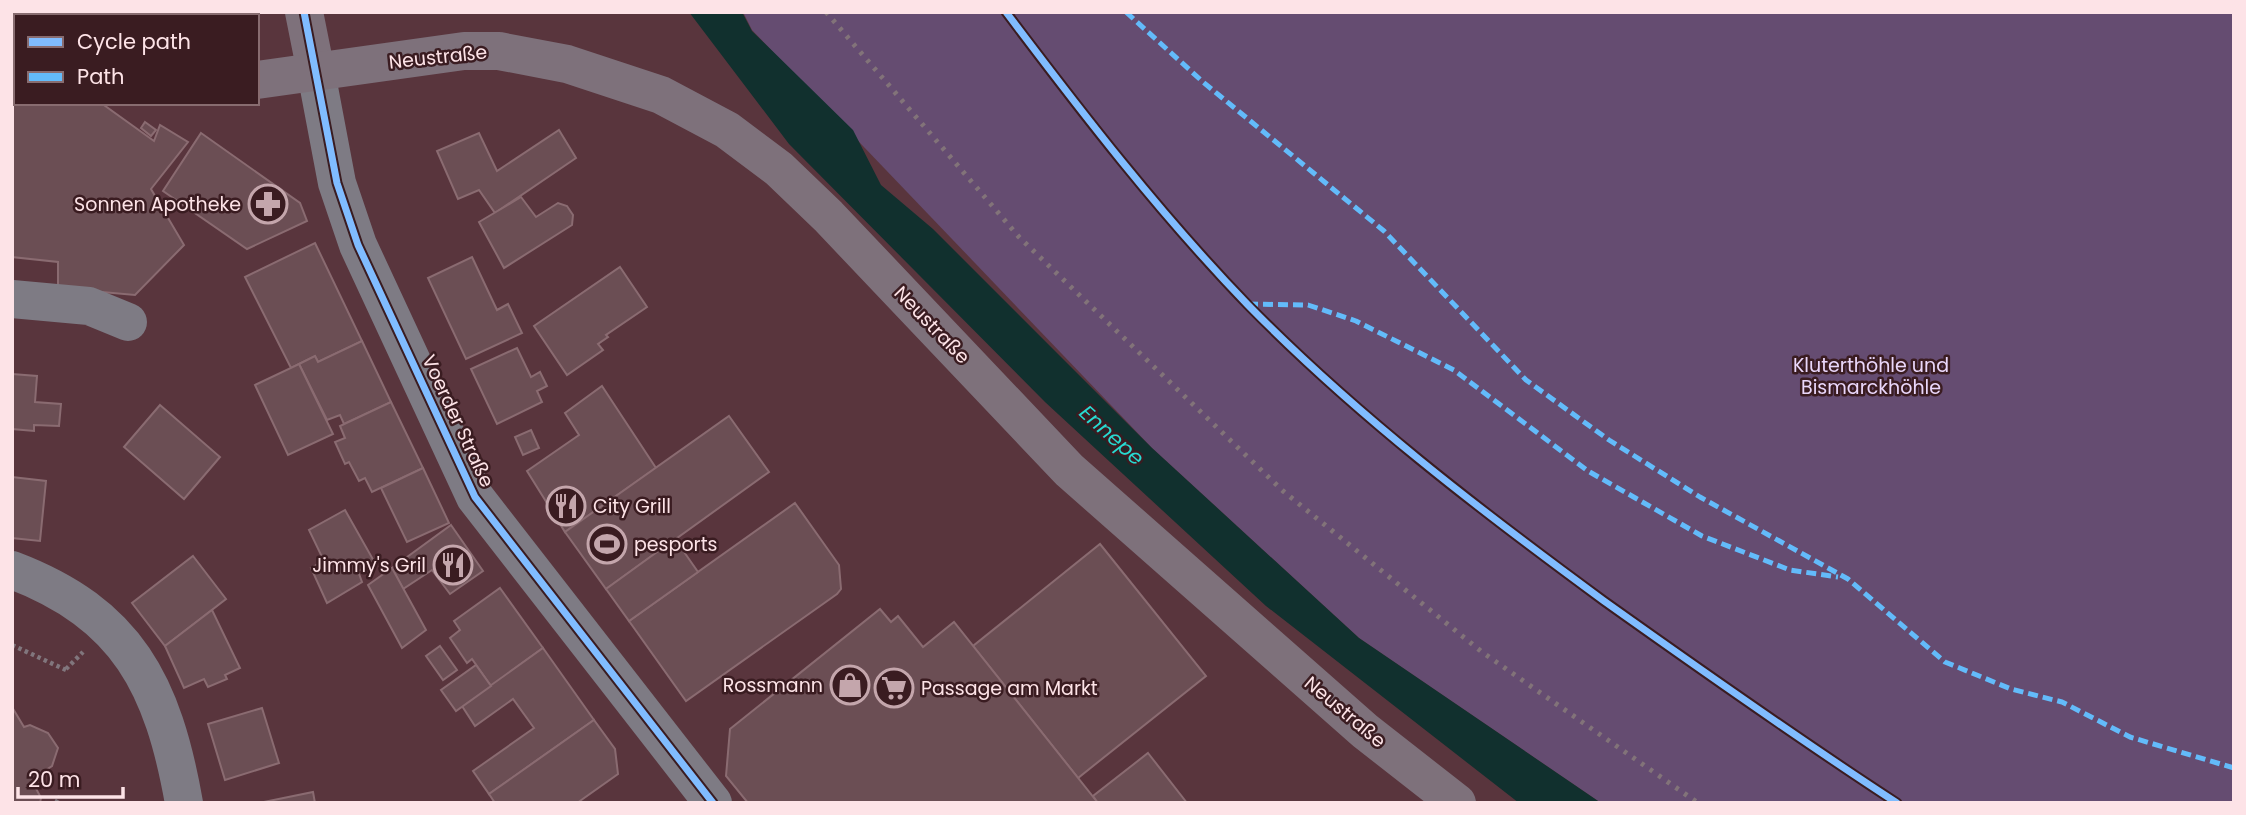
<svg xmlns="http://www.w3.org/2000/svg" width="2246" height="815" font-family="Poppins,sans-serif">
<rect width="100%" height="100%" fill="#59353d"/>
<!-- green -->
<polygon fill="#654c71" points="743,12 2234,12 2234,803 1601,803 1359,638 1152,448 752,30"/>
<!-- water -->
<polygon fill="#11302e" points="689,12 742,12 752,31 853,130 881,185 933,229 1152,448 1359,638 1601,803 1519,803 1266,606 1045,402 789,144"/>
<!-- building -->
<g fill="#6b4e54" stroke="#8a6b71" stroke-width="2">
<polygon points="12,59 16,59 16,103 101,103 154,141 160,125 188,142 151,189 184,245 135,295 58,288 58,262 12,257"/>
<polygon points="145,122 156,130 151,136 141,128"/>
<polygon points="559,130 576,158 495,213 479,190 458,199 437,151 479,133 497,171"/>
<polygon points="201,133 300,203 307,221 247,249 163,191"/>
<polygon points="521,197 536,217 558,203 567,206 573,215 572,225 504,268 479,222"/>
<polygon points="315,243 362,341 318,362 315,356 291,368 245,277"/>
<polygon points="472,257 497,310 508,304 522,333 466,359 428,278"/>
<polygon points="620,267 647,307 606,335 608,337 598,344 603,350 567,375 534,326"/>
<polygon points="362,341 391,402 344,424 340,415 327,420 299,364 315,356 318,362"/>
<polygon points="517,348 531,377 540,372 547,386 537,391 542,402 497,424 471,369"/>
<polygon points="299,364 333,434 288,455 255,385"/>
<polygon points="12,374 37,376 35,402 61,404 59,426 34,425 34,431 12,429"/>
<polygon points="602,386 656,468 565,532 527,471 579,435 565,413"/>
<polygon points="391,402 423,468 372,492 365,478 359,481 349,462 345,464 335,442 345,438 340,426"/>
<polygon points="160,405 220,457 184,499 124,447"/>
<polygon points="729,416 769,472 606,589 565,532"/>
<polygon points="531,430 539,448 523,455 515,437"/>
<polygon points="423,468 449,523 407,542 381,488"/>
<polygon points="12,477 46,481 40,541 12,538"/>
<polygon points="795,503 839,565 841,589 837,594 686,701 629,621"/>
<polygon points="345,510 375,563 358,571 362,582 327,603 311,568 324,561 309,530"/>
<polygon points="451,525 483,571 450,594 432,570 403,589 392,568"/>
<polygon points="675,539 698,572 629,621 606,589"/>
<polygon points="1100,544 1206,676 1078,778 973,646"/>
<polygon points="193,556 226,599 165,646 132,603"/>
<polygon points="392,568 426,630 402,648 368,585"/>
<polygon points="500,588 543,648 491,686 472,659 467,663 450,638 460,630 454,621"/>
<polygon points="880,609 891,622 898,616 923,647 954,622 1098,803 748,803 726,776 730,729"/>
<polygon points="212,610 240,668 225,675 227,679 208,687 204,679 184,688 165,646"/>
<polygon points="440,646 457,670 443,680 426,656"/>
<polygon points="543,648 594,720 489,794 473,771 534,728 513,699 475,726 462,706"/>
<polygon points="476,665 491,686 456,711 441,690"/>
<polygon points="12,707 24,727 30,725 48,733 58,748 52,766 46,770 48,773 32,781 41,798 40,803 12,803"/>
<polygon points="262,708 279,763 225,780 208,724"/>
<polygon points="594,720 615,749 618,774 577,803 495,803 489,794"/>
<polygon points="1148,753 1187,803 1098,803 1093,796"/>
<polygon points="313,792 315,803 259,803"/>
</g>
<g fill="none" stroke-linecap="round" stroke-linejoin="round">
<!-- path -->
<g stroke="#81767d" stroke-width="4.5" stroke-dasharray="3.5 3.5" stroke-linecap="butt">
<polyline points="12,645 66,670"/>
<polyline points="66,669 83,652"/>
<polyline points="56,803 60,796"/>
</g>
<!-- street -->
<g stroke="#7e7b84" stroke-width="38">
<polyline points="316,72 337,183 358,245 475,497 713,803"/>
<polyline points="12,299 89,306 128,322"/>
<path d="M12,570C128,614 163,685 184,803"/>
</g>
<!-- secondary -->
<g stroke="#7e717b" stroke-width="38">
<polyline points="92,12 97,16"/>
<polyline points="304,12 316,72"/>
<polyline points="257,80 464,51 499,51 567,64 661,95 727,130 779,169 828,216 1069,470 1365,731 1457,803"/>
</g>
<!-- rail -->
<polyline stroke="#827379" stroke-width="5" stroke-dasharray="3.5 7" stroke-linecap="butt" points="826,12 1019,237 1283,491 1482,652 1698,803"/>
<!-- quiet -->
<g stroke="#63bbfa" stroke-width="5" stroke-dasharray="10 5" stroke-linecap="butt">
<polyline points="1126,12 1203,82 1384,231 1526,380 1609,440 1700,497 1848,579 1945,662 2011,689 2062,702 2130,737 2234,768"/>
<polyline points="1248,304 1308,305 1356,321 1454,370 1588,471 1702,536 1790,570 1838,577"/>
</g>
<defs>
<g id="cycleway">
<polyline points="304,12 337,183 358,245 475,497 713,803"/>
<path d="M1006,12C1082,113 1160,214 1248,305C1356,415 1480,510 1604,601C1701,670 1797,738 1897,803"/>
</g>
</defs>
<!-- cycleway casing -->
<use href="#cycleway" stroke="#3a1c21" stroke-width="11"/>
<!-- cycleway -->
<use href="#cycleway" stroke="#80bcff" stroke-width="7"/>
</g>
<!-- icons -->
<defs>
<symbol id="pharmacy-ring" viewBox="-11 -11 22 22"><circle r="9.5" fill="#3a1c21" stroke="#c4a6ac" stroke-width="1.5"/><path d="M-2-6h4v4h4v4h-4v4h-4v-4h-4v-4h4Z" fill="#c4a6ac"/></symbol>
<symbol id="restaurant-ring" viewBox="-11 -11 22 22"><circle r="9.5" fill="#3a1c21" stroke="#c4a6ac" stroke-width="1.5"/><path d="M-5-6h1v4h1v-4h1v4h1v-4h1v5L-1.5 .5V6h-2V.5L-5-1ZM5-6V6H3V1.5H1.5Q1.5-4 5-6Z" fill="#c4a6ac"/></symbol>
<symbol id="stadium-ring" viewBox="-11 -11 22 22"><circle r="9.5" fill="#3a1c21" stroke="#c4a6ac" stroke-width="1.5"/><path d="M0-5a6.5 5 0 1 0 0 10a6.5 5 0 1 0 0-10ZM-3.5-1.8h7v3.6h-7Z" fill="#c4a6ac"/></symbol>
<symbol id="shop-ring" viewBox="-11 -11 22 22"><circle r="9.5" fill="#3a1c21" stroke="#c4a6ac" stroke-width="1.5"/><path d="M-5-2.5h2.3a2.7 3.5 0 0 1 5.4 0H5L5.5 6h-11ZM-1.5-2.5h3a1.5 2.3 0 0 0-3 0Z" fill="#c4a6ac"/></symbol>
<symbol id="supermarket-ring" viewBox="-11 -11 22 22"><circle r="9.5" fill="#3a1c21" stroke="#c4a6ac" stroke-width="1.5"/><path d="M-6-5.5h2.5l.6 2H6L4.5 2H-2.5L-4.4-4H-6ZM-1.5 3.2a1.3 1.3 0 1 0 .1 0ZM3 3.2a1.3 1.3 0 1 0 .1 0Z" fill="#c4a6ac"/></symbol>
</defs>
<g fill-rule="evenodd">
<use href="#pharmacy-ring" x="246" y="182" width="44" height="44"/>
<use href="#restaurant-ring" x="544" y="484" width="44" height="44"/>
<use href="#stadium-ring" x="585" y="522" width="44" height="44"/>
<use href="#restaurant-ring" x="431" y="543" width="44" height="44"/>
<use href="#shop-ring" x="828" y="663" width="44" height="44"/>
<use href="#supermarket-ring" x="872" y="666" width="44" height="44"/>
</g>
<g text-anchor="middle" dominant-baseline="central" stroke-width="5" stroke-linejoin="round" paint-order="stroke">
<!-- street labels -->
<g font-size="19" fill="#fde3e7" stroke="#3a1c21">
<text transform="translate(438 57) rotate(-6)">Neustraße</text>
<text transform="translate(932 325) rotate(46)">Neustraße</text>
<text transform="translate(458 421) rotate(65)">Voerder Straße</text>
<text transform="translate(1345 712) rotate(40)">Neustraße</text>
</g>
<!-- poi labels -->
<g font-size="19" fill="#fde3e7" stroke="#3a1c21" text-anchor="end">
<text x="241" y="204">Sonnen Apotheke</text>
<text x="593" y="506" text-anchor="start">City Grill</text>
<text x="634" y="544" text-anchor="start">pesports</text>
<text x="426" y="565">Jimmy's Gril</text>
<text x="823" y="685">Rossmann</text>
<text x="921" y="688" text-anchor="start">Passage am Markt</text>
</g>
<!-- park labels -->
<g font-size="19" fill="#ead7fb" stroke="#3a1c21">
<text x="1871" y="365">Kluterthöhle und<tspan x="1871" dy="22">Bismarckhöhle</tspan></text>
</g>
<!-- water labels -->
<g font-size="21" font-style="italic" fill="#27dad1" stroke="#3a1c21">
<text transform="translate(1112 435) rotate(42)">Ennepe</text>
</g>
</g>
<!-- border -->
<rect width="2246" height="815" fill="none" stroke="#fde3e7" stroke-width="28"/>
<!-- legend -->
<rect x="14" y="14" width="245" height="91" fill="#3a1c21" stroke="#886c70" stroke-width="2"/>
<rect x="28" y="37" width="35" height="10" fill="#80bcff" stroke="#886c70" stroke-width="2"/>
<text x="77" y="49" font-size="21" fill="#fde3e7">Cycle path</text>
<rect x="28" y="72" width="35" height="10" fill="#63bbfa" stroke="#886c70" stroke-width="2"/>
<text x="77" y="84" font-size="21" fill="#fde3e7">Path</text>
<!-- scale -->
<path d="M18 787v10h105v-10" fill="none" stroke="#fde3e7" stroke-width="3.5"/>
<text x="28" y="787" font-size="21" fill="#fde3e7" stroke="#3a1c21" stroke-width="5" paint-order="stroke">20 m</text>
</svg>
